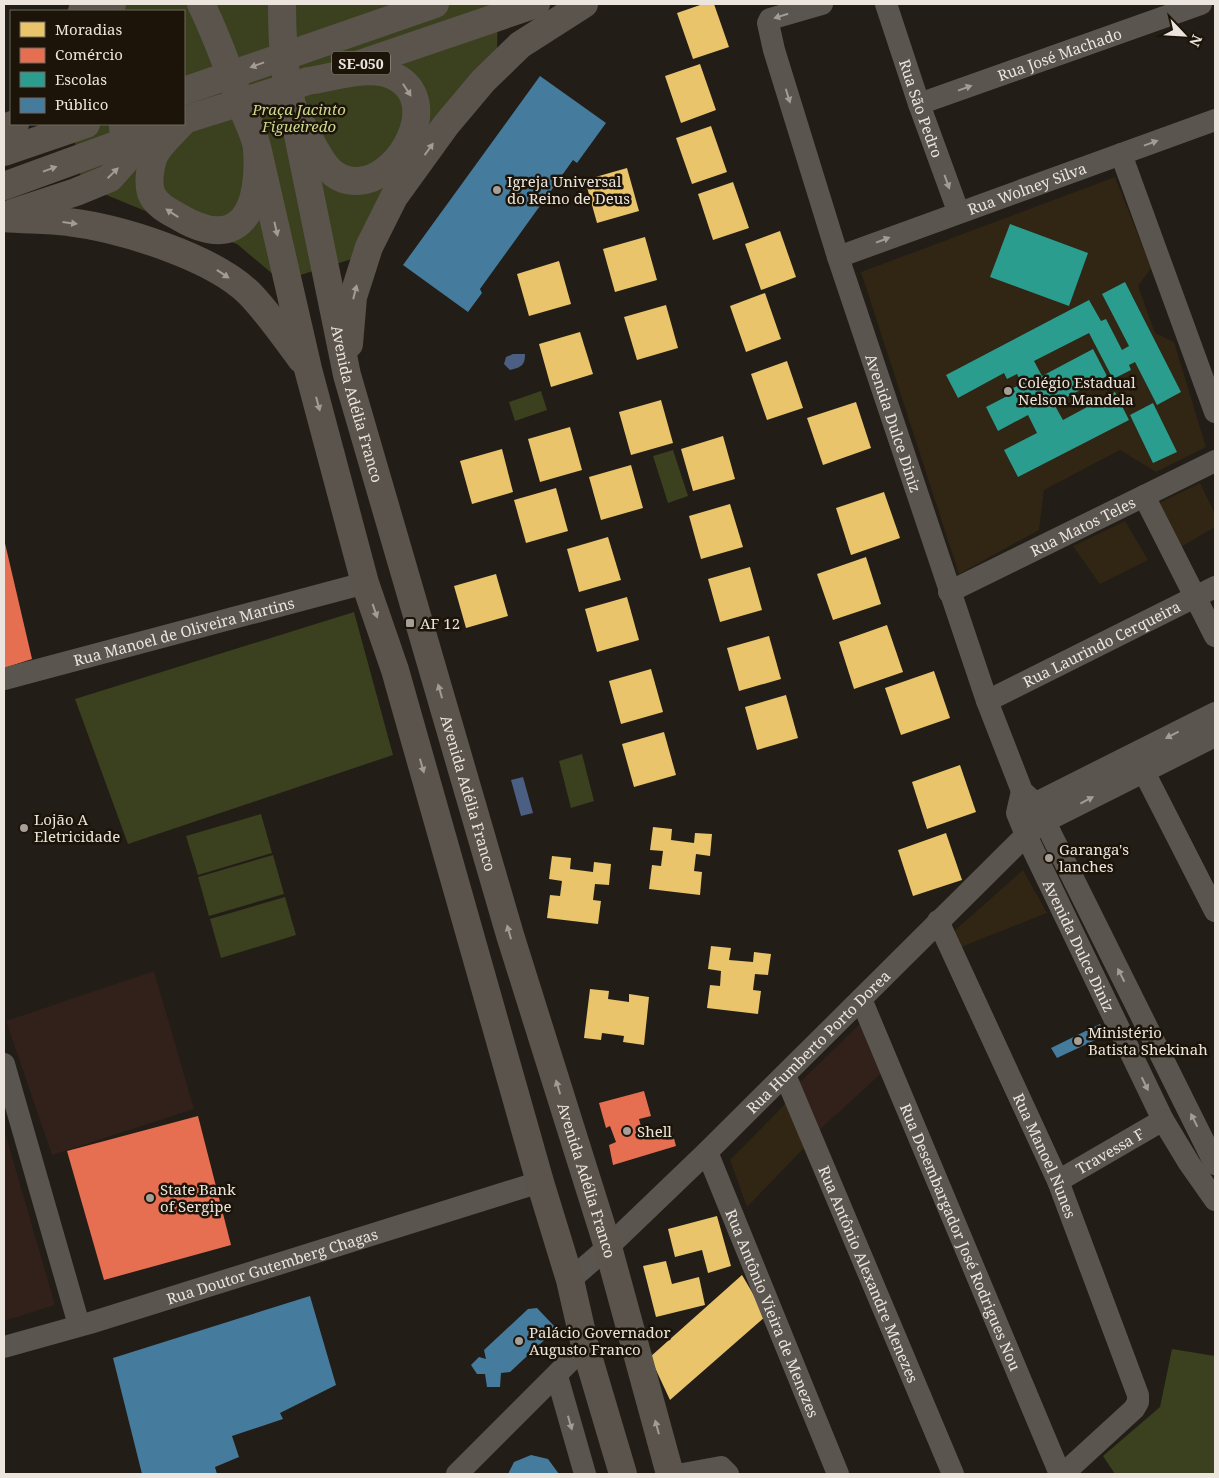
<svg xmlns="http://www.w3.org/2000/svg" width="1219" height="1478" font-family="'Noto Serif',serif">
<rect width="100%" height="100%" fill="#221d17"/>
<!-- built -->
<g fill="#312514">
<polygon points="1115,177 1151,268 1138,286 1155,333 1174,342 1206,447 1156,472 1120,450 1044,490 1039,530 959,574 861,272"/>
<polygon points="1200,483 1215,514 1215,527 1179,548 1155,505"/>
<polygon points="1125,521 1148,560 1100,584 1073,546"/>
<polygon points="1023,870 1047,913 961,947 953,932"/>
<polygon points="788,1101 805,1147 747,1207 730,1160"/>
</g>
<!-- industrial -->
<g fill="#31211a">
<polygon points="154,971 194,1109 52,1155 6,1021"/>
<polygon points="864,1020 887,1068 817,1132 798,1084"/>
<polygon points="4,1129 55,1305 4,1321"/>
</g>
<!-- green -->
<g fill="#3b401e">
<polygon points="98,4 498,4 497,55 352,259 281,281 237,244 182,226 82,185 72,124 184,124 184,11 94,11"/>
<polygon points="541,391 547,410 515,421 509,402"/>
<polygon points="673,450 688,496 668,503 653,456"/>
<polygon points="354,612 393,755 128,844 75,699"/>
<polygon points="582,754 594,801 571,808 559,761"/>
<polygon points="261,814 272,853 198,875 186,836"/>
<polygon points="273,855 284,894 209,916 198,877"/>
<polygon points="285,897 296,935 221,958 210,919"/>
<polygon points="1172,1349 1215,1356 1215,1474 1115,1474 1103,1456 1160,1407"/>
</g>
<!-- water -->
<g fill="#4b5f83">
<path d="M513,354H525C525,366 521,367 510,370L504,364L506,357Z"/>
<polygon points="523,777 533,813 521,816 511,780"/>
</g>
<!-- homes -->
<g fill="#e9c46a">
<polygon points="703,4 714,4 729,47 693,59 677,13"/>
<polygon points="700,64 716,110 681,123 665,76"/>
<polygon points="711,126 727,172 692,184 676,138"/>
<polygon points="627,168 639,211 597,223 585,180"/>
<polygon points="733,182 749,228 713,240 698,194"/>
<polygon points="780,231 796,277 761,290 745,244"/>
<polygon points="645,237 657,280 615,292 603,249"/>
<polygon points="559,261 571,304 529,316 517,274"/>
<polygon points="765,293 781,339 746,352 730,306"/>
<polygon points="666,305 678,348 637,360 624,317"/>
<polygon points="580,332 593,374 551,387 539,344"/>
<polygon points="787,361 803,408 767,420 751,374"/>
<polygon points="661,400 673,443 631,455 619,412"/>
<polygon points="856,402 871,448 823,465 807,418"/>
<polygon points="570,427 582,470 540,482 528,439"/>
<polygon points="723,436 735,479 693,491 681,449"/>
<polygon points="502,449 513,492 472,504 460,461"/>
<polygon points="631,465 643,508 601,520 589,477"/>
<polygon points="556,488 568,531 526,543 514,500"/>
<polygon points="884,492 900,538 851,555 836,508"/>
<polygon points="730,504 743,547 701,559 689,516"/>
<polygon points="608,537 621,580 579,592 567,549"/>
<polygon points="866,557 881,604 833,620 817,574"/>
<polygon points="750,567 762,610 720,622 708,579"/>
<polygon points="496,574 508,616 466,628 454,586"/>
<polygon points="627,597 639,640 597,652 585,609"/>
<polygon points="887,625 903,672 854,689 839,642"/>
<polygon points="769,636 781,679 739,691 727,648"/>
<polygon points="651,669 663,712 621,724 609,681"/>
<polygon points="934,671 950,718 901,735 885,688"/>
<polygon points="786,695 798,738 757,750 745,707"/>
<polygon points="664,732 676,775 634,787 622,744"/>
<polygon points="960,765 976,812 927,829 912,782"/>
<polygon points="653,827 672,829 671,840 694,843 695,833 712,834 710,856 696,854 694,871 702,872 700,895 649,889 652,865 661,866 663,851 650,850"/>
<polygon points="946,833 962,880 913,896 898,850"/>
<polygon points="552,856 571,858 570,869 593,872 594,862 611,864 609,885 595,884 593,900 601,901 598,924 547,918 550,895 560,896 562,881 549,879"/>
<polygon points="711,946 731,948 729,960 753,962 754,952 771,954 768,975 755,974 753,990 761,991 758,1014 707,1008 710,985 720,986 721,971 708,969"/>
<polygon points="590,989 609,991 608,999 629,1002 629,994 649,997 644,1045 623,1042 624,1036 602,1033 601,1040 584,1038"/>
<polygon points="717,1216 731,1266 708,1273 702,1250 675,1257 668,1229"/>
<polygon points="666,1261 672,1284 699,1277 705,1305 656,1317 643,1266"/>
<polygon points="742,1275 766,1316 670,1400 650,1357"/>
</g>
<!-- shops -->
<g fill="#e76f51">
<polygon points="4,539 32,659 4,668"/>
<polygon points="644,1091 651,1116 639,1119 643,1134 671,1127 676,1146 613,1165 609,1145 616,1142 610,1126 606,1128 599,1103"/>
<polygon points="198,1116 231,1245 104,1280 67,1151"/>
</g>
<!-- schools -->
<g fill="#2a9d8f">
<polygon points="1010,224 1088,253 1069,306 990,277"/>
<polygon points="1125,282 1181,392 1157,405 1135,362 1129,365 1131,370 1113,379 1089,333 1034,361 1042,376 1093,349 1107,376 1054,404 1063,420 1115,392 1129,420 1018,477 1004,450 1037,433 1028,415 998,431 986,407 1015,392 1013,388 1022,384 1017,374 1007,379 1004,373 958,398 946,375 1089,300 1101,321 1106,319 1122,350 1129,346 1102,294"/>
<polygon points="1153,403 1177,452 1153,463 1130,415"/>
</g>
<!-- public -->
<g fill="#457b9d">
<polygon points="540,76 606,123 577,163 573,160 480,289 482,293 468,312 403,265"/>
<polygon points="1100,1024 1106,1035 1057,1058 1051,1048"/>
<polygon points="310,1296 336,1385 280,1413 283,1419 232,1436 239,1457 215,1467 217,1474 142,1474 113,1358"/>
<polygon points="537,1308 555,1327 554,1331 510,1372 501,1373 500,1387 487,1387 485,1374 477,1374 471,1365 479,1357 486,1359 484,1350 528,1309"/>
<polygon points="531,1455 548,1459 559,1474 508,1474 514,1462"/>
</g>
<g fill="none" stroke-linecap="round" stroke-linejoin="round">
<!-- minor -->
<g stroke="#5a554f" stroke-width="22">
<path id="s1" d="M822,4L770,19L768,23L774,50L838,257L987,701L1022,791L1036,804L1215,1164"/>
<path id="s2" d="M886,4L919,104L958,211"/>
<path id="s3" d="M919,104L1201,4"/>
<polyline points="1121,154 1215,412"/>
<path id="s4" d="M838,257L1215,120"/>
<polyline points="1144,496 1215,636"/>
<path id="s5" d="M949,592L1215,461"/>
<path id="s6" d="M4,679L365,583"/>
<path id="s7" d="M987,701L1215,587"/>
<polyline points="1143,770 1215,911"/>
<path id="s8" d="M1022,791L1017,813L1026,835L1163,1120L1189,1163L1215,1200"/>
<polyline points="1022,810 1215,713"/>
<path id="s9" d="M938,921L1058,1181L1138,1395V1402L1134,1409L1063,1474"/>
<path id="s10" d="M861,999L1060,1474"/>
<polyline points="4,1064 79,1325"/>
<path id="s11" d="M785,1075L953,1474"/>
<path id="s12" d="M707,1152L838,1474"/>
<path id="s13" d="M1058,1181L1163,1120"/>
<path id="s14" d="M570,1280L608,1247L707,1152L1026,835L1044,822L1215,736"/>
<path id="s15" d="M4,1347L90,1323L540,1182"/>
<polyline points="557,1376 585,1474"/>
<polyline points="457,1474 585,1346"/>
<polyline points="683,1474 721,1467 728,1474"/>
</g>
<!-- major -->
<g stroke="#5a544c" stroke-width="28">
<path d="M282,4C282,32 284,78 292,105C295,115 302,124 306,132C319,157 331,187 365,180C402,173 439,105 399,79C376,63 339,76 314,80"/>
<polyline points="82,11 85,4"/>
<polyline points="109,11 112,4"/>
<polyline points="351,67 536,4"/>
<polyline points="184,91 435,4"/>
<path id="s16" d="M292,106L347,375L510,935L608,1247L670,1474"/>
<polyline points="184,120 308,81"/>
<path d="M181,124C172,134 157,146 153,159C150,169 148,182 151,193C156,205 168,211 179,217C243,255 261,205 257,149C256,136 247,121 243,109C230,74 218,38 201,4"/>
<polyline points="4,128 15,124"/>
<polyline points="257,147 308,369 365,583 395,670 540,1182 570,1280 585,1346 623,1474"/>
<polyline points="4,152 86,124"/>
<polyline points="4,186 174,124"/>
<polyline points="12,213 76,192 110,178 125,161 130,150 123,128"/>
<path d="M4,218C25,220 47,219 68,222C120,228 213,257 250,294C269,314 285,337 301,359"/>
<polyline points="349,344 353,297 369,247 394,197 446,125 483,81 520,45 584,4"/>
</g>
</g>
<!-- one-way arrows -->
<defs><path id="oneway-solid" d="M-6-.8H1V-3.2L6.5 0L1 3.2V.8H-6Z" transform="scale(1.25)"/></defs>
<g fill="#a29d96">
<use href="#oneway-solid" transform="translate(781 16) rotate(163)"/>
<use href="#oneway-solid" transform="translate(965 88) rotate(-20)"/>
<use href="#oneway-solid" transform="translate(788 96) rotate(73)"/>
<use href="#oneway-solid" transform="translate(1151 143) rotate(-20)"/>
<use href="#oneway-solid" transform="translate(947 182) rotate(70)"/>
<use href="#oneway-solid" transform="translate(883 240) rotate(-21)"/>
<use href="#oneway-solid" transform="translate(1172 735) rotate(153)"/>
<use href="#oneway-solid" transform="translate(1087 800) rotate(-28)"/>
<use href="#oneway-solid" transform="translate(1121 975) rotate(-117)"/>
<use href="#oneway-solid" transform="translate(1145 1084) rotate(64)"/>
<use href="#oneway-solid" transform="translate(1194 1120) rotate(-117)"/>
<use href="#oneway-solid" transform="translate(570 1423) rotate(74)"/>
</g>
<g fill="#a29c94">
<use href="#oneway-solid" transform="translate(257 65) rotate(160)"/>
<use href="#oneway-solid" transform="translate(407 90) rotate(57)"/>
<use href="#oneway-solid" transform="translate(429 149) rotate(-54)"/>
<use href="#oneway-solid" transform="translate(50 169) rotate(-20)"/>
<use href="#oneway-solid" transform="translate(113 173) rotate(-44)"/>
<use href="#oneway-solid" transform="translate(172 213) rotate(-147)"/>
<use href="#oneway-solid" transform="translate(70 223) rotate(7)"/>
<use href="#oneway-solid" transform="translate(276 229) rotate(77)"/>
<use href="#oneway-solid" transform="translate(223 274) rotate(34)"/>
<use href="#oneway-solid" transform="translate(355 292) rotate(-76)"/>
<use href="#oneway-solid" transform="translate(318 404) rotate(75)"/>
<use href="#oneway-solid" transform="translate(375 611) rotate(71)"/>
<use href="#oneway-solid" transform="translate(440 691) rotate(-106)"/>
<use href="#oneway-solid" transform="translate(422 766) rotate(74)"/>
<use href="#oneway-solid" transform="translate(509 932) rotate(-106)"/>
<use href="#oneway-solid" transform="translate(558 1087) rotate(-107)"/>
<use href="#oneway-solid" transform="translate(657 1427) rotate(-105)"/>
</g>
<!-- markers -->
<g fill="#a59f98" stroke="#1d1409" stroke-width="2">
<circle cx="497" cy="190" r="5"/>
<circle cx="1008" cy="391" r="5"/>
<rect x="405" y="618" width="10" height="10" rx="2.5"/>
<circle cx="24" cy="828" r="5"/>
<circle cx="1049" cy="858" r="5"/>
<circle cx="1078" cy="1041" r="5"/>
<circle cx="627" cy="1131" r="5"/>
<circle cx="150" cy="1198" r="5"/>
<circle cx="519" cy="1341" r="5"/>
</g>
<g text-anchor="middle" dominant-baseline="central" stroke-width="5" stroke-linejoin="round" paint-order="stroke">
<!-- shield labels -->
<rect fill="#1d1409" stroke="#ada69d" stroke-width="1" x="332" y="51.5" width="58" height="23" rx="4"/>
<g font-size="14" font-weight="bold" fill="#ebe5dd">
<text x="361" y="63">SE-050</text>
</g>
<!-- street labels -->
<g font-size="15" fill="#ebe5dd" stroke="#1d1409">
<text stroke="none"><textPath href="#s3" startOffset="149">Rua José Machado</textPath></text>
<text stroke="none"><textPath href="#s2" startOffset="110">Rua São Pedro</textPath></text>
<text stroke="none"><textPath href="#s4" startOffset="201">Rua Wolney Silva</textPath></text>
<text stroke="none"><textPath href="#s16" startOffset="305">Avenida Adélia Franco</textPath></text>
<text stroke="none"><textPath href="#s1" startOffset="478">Avenida Dulce Diniz</textPath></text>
<text stroke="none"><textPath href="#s5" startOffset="149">Rua Matos Teles</textPath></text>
<text stroke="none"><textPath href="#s6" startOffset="186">Rua Manoel de Oliveira Martins</textPath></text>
<text stroke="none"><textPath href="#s7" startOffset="128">Rua Laurindo Cerqueira</textPath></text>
<text stroke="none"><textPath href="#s16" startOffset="710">Avenida Adélia Franco</textPath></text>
<text stroke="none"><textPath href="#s8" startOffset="169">Avenida Dulce Diniz</textPath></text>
<text stroke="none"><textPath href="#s14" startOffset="344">Rua Humberto Porto Dorea</textPath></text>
<text stroke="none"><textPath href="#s13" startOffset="60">Travessa F</textPath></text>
<text stroke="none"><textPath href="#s9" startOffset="258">Rua Manoel Nunes</textPath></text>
<text stroke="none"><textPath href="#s16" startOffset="1115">Avenida Adélia Franco</textPath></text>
<text stroke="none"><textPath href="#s10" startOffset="258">Rua Desembargador José Rodrigues Nou</textPath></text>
<text stroke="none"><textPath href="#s15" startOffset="280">Rua Doutor Gutemberg Chagas</textPath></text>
<text stroke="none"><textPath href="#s11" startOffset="216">Rua Antônio Alexandre Menezes</textPath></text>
<text stroke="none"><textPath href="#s12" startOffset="174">Rua Antônio Vieira de Menezes</textPath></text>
</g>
<!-- park labels -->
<g font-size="15" font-style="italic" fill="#cbd98d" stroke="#1d1409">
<text x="299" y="109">Praça Jacinto<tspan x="299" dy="17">Figueiredo</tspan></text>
</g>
<!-- poi labels -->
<g font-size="15" fill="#ebe5dd" stroke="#1d1409" text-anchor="start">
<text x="507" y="181">Igreja Universal<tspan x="507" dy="17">do Reino de Deus</tspan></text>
<text x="1018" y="382">Colégio Estadual<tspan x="1018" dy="17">Nelson Mandela</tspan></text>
<text x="420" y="623">AF 12</text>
<text x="34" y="819">Lojão A<tspan x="34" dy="17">Eletricidade</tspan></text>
<text x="1059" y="849">Garanga's<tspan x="1059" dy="17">lanches</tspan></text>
<text x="1088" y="1032">Ministério<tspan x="1088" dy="17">Batista Shekinah</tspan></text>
<text x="637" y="1131">Shell</text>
<text x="160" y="1189">State Bank<tspan x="160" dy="17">of Sergipe</tspan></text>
<text x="529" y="1332">Palácio Governador<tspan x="529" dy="17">Augusto Franco</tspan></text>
</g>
</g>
<!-- border -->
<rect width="1219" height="1478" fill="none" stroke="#ebe5dd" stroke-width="10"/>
<!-- legend -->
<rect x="10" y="10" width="175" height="115" fill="#1d1409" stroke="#6f685e"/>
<rect x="20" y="22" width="25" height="15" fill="#e9c46a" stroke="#6f685e"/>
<text x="55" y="35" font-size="15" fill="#ebe5dd">Moradias</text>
<rect x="20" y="48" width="25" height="15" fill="#e76f51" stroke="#6f685e"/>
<text x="55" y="60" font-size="15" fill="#ebe5dd">Comércio</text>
<rect x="20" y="72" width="25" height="15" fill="#2a9d8f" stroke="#6f685e"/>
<text x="55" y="85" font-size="15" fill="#ebe5dd">Escolas</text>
<rect x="20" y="98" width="25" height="15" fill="#457b9d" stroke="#6f685e"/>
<text x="55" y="110" font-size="15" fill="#ebe5dd">Público</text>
<!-- north arrow -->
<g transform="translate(1184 35) rotate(115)" stroke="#1d1409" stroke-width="4" paint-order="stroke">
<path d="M0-4L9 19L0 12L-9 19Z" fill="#ebe5dd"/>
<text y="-8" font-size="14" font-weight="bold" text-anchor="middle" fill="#ebe5dd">N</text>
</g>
</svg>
